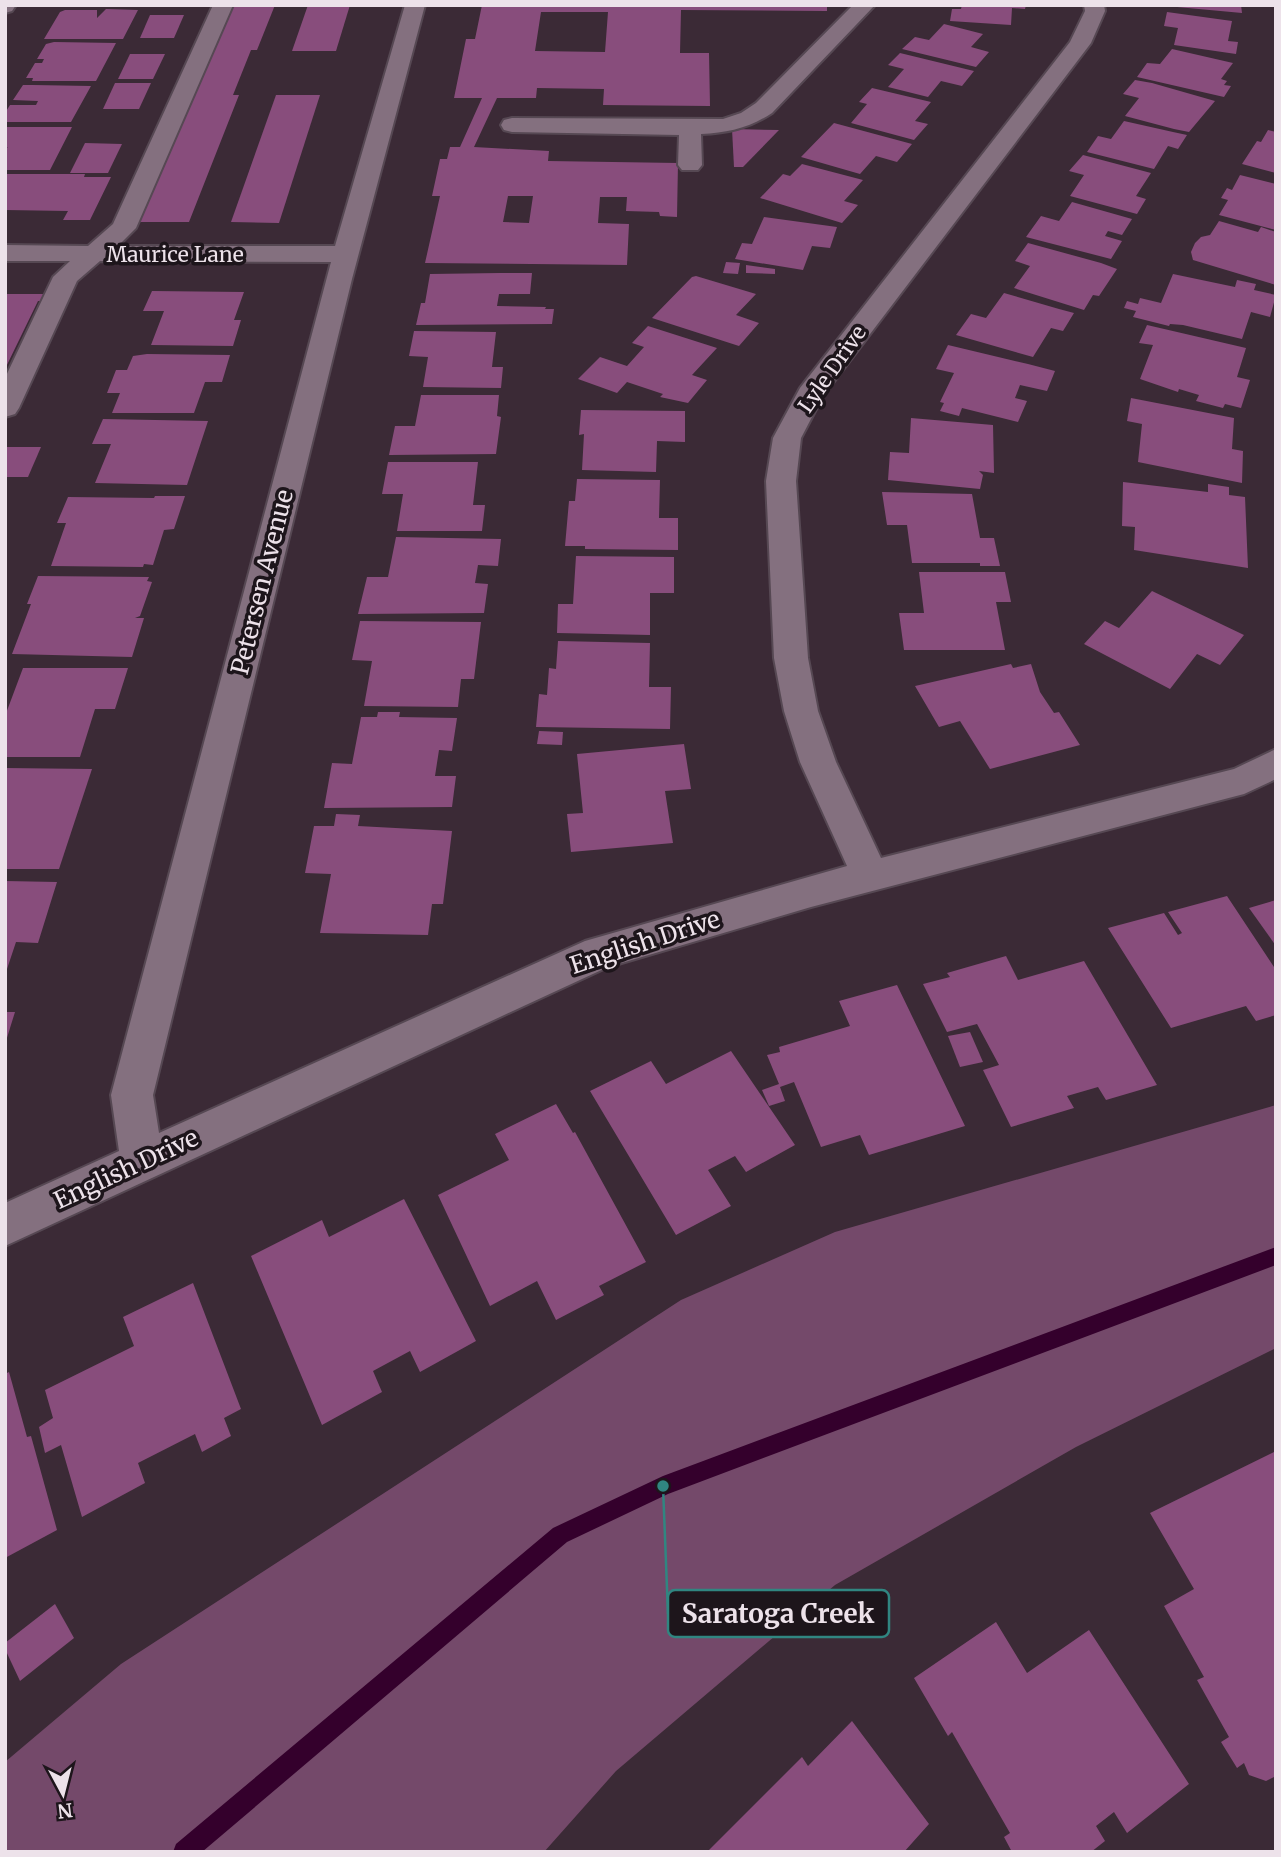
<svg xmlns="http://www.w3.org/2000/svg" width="1281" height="1857" font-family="Merriweather,serif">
<rect width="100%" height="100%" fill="#3b2a36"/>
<!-- green -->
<polygon fill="#74496a" points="1276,1105 1276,1348 1076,1447 835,1585 616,1771 544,1852 5,1852 5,1762 121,1664 681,1300 835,1232"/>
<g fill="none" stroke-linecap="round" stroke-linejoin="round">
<!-- stream -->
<polygon fill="#34002c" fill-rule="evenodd" points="1276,1247 1276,1265 668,1494 567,1542 202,1852 173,1852 176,1844 553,1528 663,1476"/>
</g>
<!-- building -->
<g fill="#884d7c" fill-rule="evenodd">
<polygon points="234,5 275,5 257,50 251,50 233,95 239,95 189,222 139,222"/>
<polygon points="308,5 350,5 336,51 292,51"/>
<path d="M482,5H827V11L681,10L680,53H709L710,106L603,105L604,89L537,88L536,98H497L474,147L549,151L548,161L678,163L677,217L660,216L659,212L626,211L627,197H600L598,223L629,224L627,265L425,263L440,196H432L440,159H447L450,147H460L482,98H454L466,39H475ZM541,12H608L605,52L535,51ZM508,196H533L529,223L503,222Z"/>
<polygon points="962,5 1026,5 1025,9 1012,8 1011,25 950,21 952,9 961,9"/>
<polygon points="1177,5 1241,5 1242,13 1177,7"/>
<polygon points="106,9 138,10 123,39 44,39 60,12 65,10 97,10 97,18"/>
<polygon points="1167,12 1232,21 1228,41 1238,42 1236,54 1174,45 1178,28 1164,26"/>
<polygon points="150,15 184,15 174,38 140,38"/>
<polygon points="944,24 983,34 971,47 989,52 976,67 902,49 915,37 929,40"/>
<polygon points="54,42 116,43 96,81 32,81 33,78 26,78 35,63 42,63 44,59 37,59 46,44"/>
<polygon points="1172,49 1233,63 1221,79 1227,81 1224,85 1231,86 1224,97 1137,77 1147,63 1160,64"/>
<polygon points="900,53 974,71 962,86 941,81 928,97 888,87 904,69 888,65"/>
<polygon points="130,54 165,54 153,79 118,79"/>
<polygon points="1135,80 1152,83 1215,101 1189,132 1174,129 1125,116 1139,98 1123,94"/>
<polygon points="115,83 151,83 139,109 103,109"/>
<polygon points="23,85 33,85 91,86 71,122 5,122 5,113 10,105 36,105 38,101 13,100"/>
<polygon points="872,88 931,102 915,121 928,124 914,140 851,123 867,104 859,102"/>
<polygon points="276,95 320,95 279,223 231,222"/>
<polygon points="1124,121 1173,132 1187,135 1178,149 1168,146 1154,169 1087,152 1098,136 1111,139"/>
<polygon points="834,123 912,144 897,162 876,156 860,174 801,157"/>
<polygon points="5,127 72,127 50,170 5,170 5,149 8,147 5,147"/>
<polygon points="732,129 779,130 743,167 734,167"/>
<polygon points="1268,130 1276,132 1276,173 1242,164 1257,141 1261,142"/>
<polygon points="85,143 122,144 108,173 70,173"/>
<polygon points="1083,155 1151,173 1136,196 1146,199 1137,214 1070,196 1084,175 1069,171"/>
<polygon points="802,164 863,180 844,201 858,205 842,223 760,198 783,174 790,176"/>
<polygon points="5,174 85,174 84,177 111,177 90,220 63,220 68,211 5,210"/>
<polygon points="1240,175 1276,184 1276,230 1219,215 1228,200 1221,198 1227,188 1232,190"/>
<polygon points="1072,202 1132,219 1122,235 1108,231 1105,236 1122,241 1111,259 1026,237 1041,216 1059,221"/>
<polygon points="764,217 837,227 830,248 812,246 803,270 735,259 742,243 752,244"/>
<polygon points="1219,221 1258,232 1261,227 1276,232 1276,285 1193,260 1191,252 1195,243 1201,237 1210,235"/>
<polygon points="1028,243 1101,263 1117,269 1099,296 1093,295 1084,310 1014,288 1030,266 1015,261"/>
<polygon points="726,262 740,263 738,274 723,273"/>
<polygon points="746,265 775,269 775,274 746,273"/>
<polygon points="500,273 532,273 530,294 499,294 497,306 546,307 545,309 554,309 552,324 416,325 421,303 425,303 430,274"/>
<polygon points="1173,274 1235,287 1237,280 1256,284 1254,290 1276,295 1270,317 1251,312 1242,339 1183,325 1170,324 1169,326 1133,317 1136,311 1124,308 1127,301 1138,304 1140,298 1161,303"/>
<polygon points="696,276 756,294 736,315 759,323 739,346 652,318 692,277"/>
<polygon points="152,291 244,292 234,320 241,320 233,346 151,345 164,311 143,311"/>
<polygon points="1004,293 1059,309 1074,313 1063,331 1051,328 1033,357 956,335 971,314 986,318"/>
<polygon points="5,294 49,294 45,301 38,301 5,369"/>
<polygon points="1147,325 1246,348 1237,377 1250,380 1241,408 1225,404 1223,408 1196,401 1199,395 1179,389 1178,392 1140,379 1153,345 1139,343"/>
<polygon points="648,326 717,348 692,375 707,380 688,403 660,397 663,394 627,382 617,393 578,379 600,357 627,366 644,347 632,343"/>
<polygon points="414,331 496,332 492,367 503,367 501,388 423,387 428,357 409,356"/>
<polygon points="948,345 1028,364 1055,371 1047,391 1020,385 1015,398 1027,401 1018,422 962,408 959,416 940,411 944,403 940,402 954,373 936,369"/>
<polygon points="147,354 230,355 222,382 205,382 194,413 112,413 120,393 107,393 116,370 127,370 133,356"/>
<polygon points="421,395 499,395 497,416 501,417 496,454 389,455 395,426 415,426"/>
<polygon points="1131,398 1234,418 1232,449 1243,451 1242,483 1138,462 1142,424 1127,421"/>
<polygon points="581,410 685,411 685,442 657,441 656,472 582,470 584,434 579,435"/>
<polygon points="911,418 993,425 994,473 979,471 983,475 980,489 888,480 890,452 909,453"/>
<polygon points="103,419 208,421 187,485 95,483 111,444 92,444"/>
<polygon points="5,447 41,447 28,477 5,477"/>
<polygon points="388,462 478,462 473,505 485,505 482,531 397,531 403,494 382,494"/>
<polygon points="577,479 660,480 659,518 678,518 678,550 585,549 585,546 565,546 569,501 575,501"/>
<polygon points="1123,482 1208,492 1208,484 1229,487 1229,495 1245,497 1248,568 1134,550 1135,527 1122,526"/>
<polygon points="882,492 972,494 980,538 994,538 1000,566 980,566 980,563 912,563 907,525 887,525"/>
<polygon points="155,496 185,496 174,529 164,530 153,565 144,564 143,567 51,566 66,523 57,523 68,497 154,498"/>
<polygon points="396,537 501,539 498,566 478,565 475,583 488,584 484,613 358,614 367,577 388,577"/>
<polygon points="576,556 674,557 674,593 650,593 650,635 557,633 558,604 573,604"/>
<polygon points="919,572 1005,572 1011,602 996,602 1005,650 904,650 899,613 924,613"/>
<polygon points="38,576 149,577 147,581 152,582 140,616 135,618 144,618 132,657 12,654 31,604 27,604"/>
<polygon points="1152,591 1244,635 1220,665 1197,654 1170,689 1084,644 1105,621 1119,628"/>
<polygon points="360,621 481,622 474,679 461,679 458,707 364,706 372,661 352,660"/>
<polygon points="558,641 650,643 649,687 671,687 670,729 536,727 539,694 547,695 549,668 556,669"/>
<polygon points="1011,664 1013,668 1031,664 1040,692 1054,713 1059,712 1080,745 990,769 960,721 939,727 915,686"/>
<polygon points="23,668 128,668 115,709 95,709 80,757 5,757 5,716"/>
<polygon points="378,712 400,712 399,717 457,718 452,751 439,750 435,776 456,776 452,807 324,808 332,763 352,764 361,717 377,717"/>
<polygon points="539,731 563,732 562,745 537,744"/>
<polygon points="684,744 691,789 665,791 673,843 571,852 567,814 583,813 577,754"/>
<polygon points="5,768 92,769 59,869 5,869"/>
<polygon points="336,814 360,815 358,826 452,831 443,904 432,904 428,935 320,933 331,874 305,873 314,826 334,826"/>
<polygon points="5,881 57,882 38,943 16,942 6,972"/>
<polygon points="1227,896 1276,970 1276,1015 1256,1021 1246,1006 1171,1028 1108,928 1164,913 1178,935 1182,933 1168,912"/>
<polygon points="1276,900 1276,946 1249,908"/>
<polygon points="1006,956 1018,980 1084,961 1157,1085 1106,1100 1098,1087 1067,1096 1074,1108 1011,1127 983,1070 999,1065 977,1024 947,1032 923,984 950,977 947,973"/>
<polygon points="897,985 965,1126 869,1155 860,1135 821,1147 794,1082 780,1087 785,1101 769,1106 762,1090 779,1084 767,1055 780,1052 779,1047 850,1026 839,1001"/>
<polygon points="5,1012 15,1012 6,1041 5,1041"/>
<polygon points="970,1032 983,1062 960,1067 948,1036"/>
<polygon points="731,1051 795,1145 746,1172 735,1156 708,1170 731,1206 676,1235 590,1091 651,1061 666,1084"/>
<polygon points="556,1104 573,1133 575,1132 646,1262 599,1286 604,1295 556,1320 537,1281 490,1306 438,1195 509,1160 495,1134"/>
<polygon points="404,1199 476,1341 420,1372 410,1351 373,1371 382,1392 322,1425 251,1256 322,1220 329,1237"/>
<polygon points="193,1283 241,1409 224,1418 231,1436 202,1452 195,1434 138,1463 145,1483 82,1517 61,1445 45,1453 39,1427 53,1418 45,1390 134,1346 123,1317"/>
<polygon points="9,1372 27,1437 31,1436 57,1530 5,1558 5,1374"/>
<polygon points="1276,1451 1276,1776 1266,1781 1249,1775 1244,1763 1237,1768 1221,1742 1229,1737 1197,1680 1204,1677 1164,1606 1194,1589 1150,1513"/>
<polygon points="55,1604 74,1638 20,1681 5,1649 5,1643"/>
<polygon points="996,1622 1027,1673 1089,1630 1189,1784 1127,1833 1114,1812 1096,1826 1105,1841 1091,1852 1012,1852 1004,1837 1010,1833 952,1732 948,1736 914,1678"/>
<polygon points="852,1721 929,1824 904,1852 707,1852 802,1757 808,1766"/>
</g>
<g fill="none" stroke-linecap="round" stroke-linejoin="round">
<defs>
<g id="minor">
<polygon points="5,5 16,5 12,11 5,13"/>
<polygon points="213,5 233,5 136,228 118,246 335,246 405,5 425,5 352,279 153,1095 159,1133 585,941 847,866 800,762 784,711 774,658 766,481 773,438 800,388 1070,42 1085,11 1084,5 1104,5 1105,11 1091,43 823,396 801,438 796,481 808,658 818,711 836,762 881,858 1234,769 1276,749 1276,779 1244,794 811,907 608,967 5,1246 5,1203 119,1151 111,1095 331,262 100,261 77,281 19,408 15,414 5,417 5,378 53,277 70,261 5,261 5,245 88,246 113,224"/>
<path d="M853,5H875L772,113C749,128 728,133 701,134L702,165L698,170H682L678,165L679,135L512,132L504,130L501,125L504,120L512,118L723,119L741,113L756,103Z"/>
</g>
</defs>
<!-- minor casing -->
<use href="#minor" stroke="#564853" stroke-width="4"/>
<!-- minor -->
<use href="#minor" fill="#84707f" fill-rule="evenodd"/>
</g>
<g text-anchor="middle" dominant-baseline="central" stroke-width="7" stroke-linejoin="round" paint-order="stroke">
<!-- far-street labels -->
<g font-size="21" fill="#ede2ea" stroke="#1d151b">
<text x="175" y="254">Maurice Lane</text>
<text transform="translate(832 369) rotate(-55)">Lyle Drive</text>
</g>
<!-- street labels -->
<g font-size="24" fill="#ede2ea" stroke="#1d151b">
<text transform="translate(262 582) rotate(-76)">Petersen Avenue</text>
<text transform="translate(645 942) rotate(-18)">English Drive</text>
<text transform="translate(126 1169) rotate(-25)">English Drive</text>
</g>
</g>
<!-- callouts -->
<path fill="none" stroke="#308681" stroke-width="2.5" d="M663 1486L668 1614"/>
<circle fill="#308681" stroke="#1d151b" stroke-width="2.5" cx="663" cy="1486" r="7"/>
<rect fill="#1d151b" stroke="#308681" stroke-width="2.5" x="668" y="1590" width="221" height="47" rx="7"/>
<g font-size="26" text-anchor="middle" font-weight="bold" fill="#ede2ea">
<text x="778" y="1623">Saratoga Creek</text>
</g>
<!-- border -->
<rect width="1281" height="1857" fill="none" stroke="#ede2ea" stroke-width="14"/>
<!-- north arrow -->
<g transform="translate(63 1794) rotate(173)" stroke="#1d151b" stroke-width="5" paint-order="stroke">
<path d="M0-5L12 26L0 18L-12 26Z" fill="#ede2ea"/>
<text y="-10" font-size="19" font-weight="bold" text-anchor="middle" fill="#ede2ea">N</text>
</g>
</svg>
